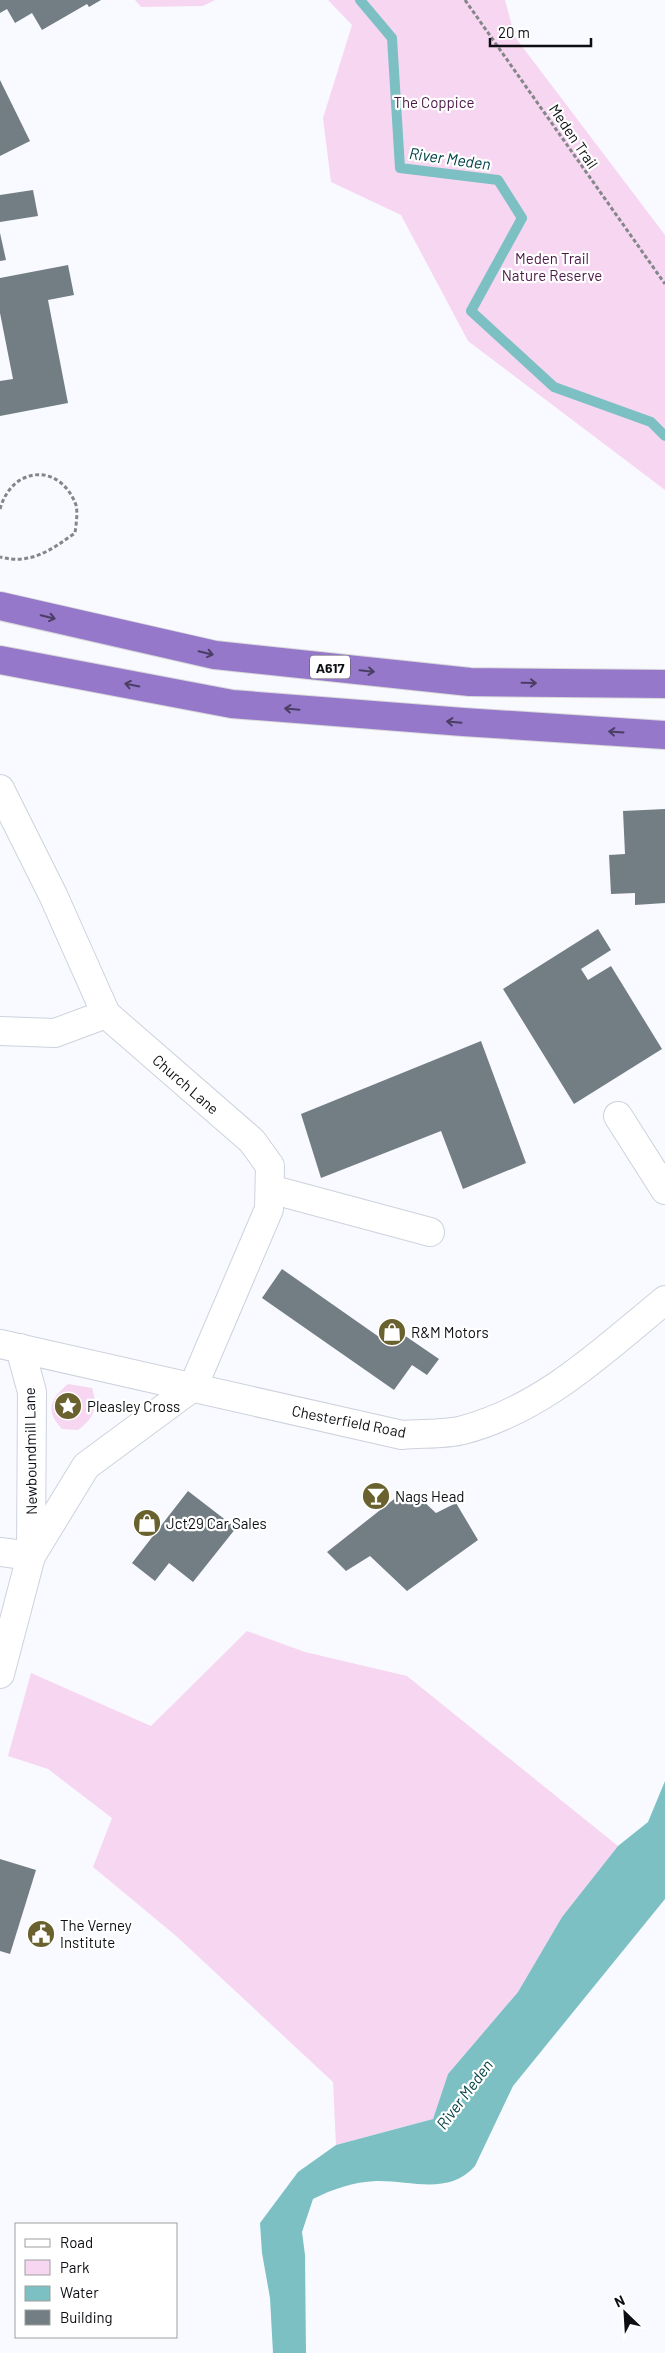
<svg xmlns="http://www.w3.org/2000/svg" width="665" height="2353" font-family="Barlow,sans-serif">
<rect width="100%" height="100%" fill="#f8faff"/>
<!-- green -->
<g fill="#f7d6f1">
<polygon points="135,0 215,0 203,6 141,7"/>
<polygon points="328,0 505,0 515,37 665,235 665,490 468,341 401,215 331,182 323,118 352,25"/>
<path d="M68,1384L92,1388C98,1408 94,1418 78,1430L62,1429C45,1411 50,1399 68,1384Z"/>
<polygon points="247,1631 305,1652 407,1676 618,1846 562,1917 518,1992 448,2074 433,2119 336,2145 333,2082 175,1935 93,1867 112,1818 48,1769 8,1756 31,1673 151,1726"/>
</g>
<!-- water -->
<path fill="#7cc0c4" d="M665,1781V1899L513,2086L475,2166C449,2196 410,2180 376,2181C353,2182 333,2189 313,2199L302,2232L305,2255L306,2353H273L270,2298L262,2253L260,2223L298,2172L336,2145L433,2119L448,2074L518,1992L562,1917L618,1846L648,1822Z"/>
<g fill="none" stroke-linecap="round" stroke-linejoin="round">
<!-- stream -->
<polyline stroke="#7cc0c4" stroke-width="10" points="360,0 392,38 400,168 498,180 522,218 471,311 554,387 651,422 665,436"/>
</g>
<!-- building -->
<g fill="#737e84">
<polygon points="0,0 101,0 89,7 87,4 42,30 32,13 15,23 7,9 0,13"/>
<polygon points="0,80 30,141 0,156"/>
<polygon points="33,190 38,216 0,222 0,195"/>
<polygon points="0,233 6,260 0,261"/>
<polygon points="68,265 74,295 48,300 68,403 0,416 0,381 13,379 0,313 0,278"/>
<polygon points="665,809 665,903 635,905 635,893 611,894 609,855 625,854 623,811"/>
<polygon points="598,929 611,950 581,969 588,980 611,966 662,1049 574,1104 503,989"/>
<polygon points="481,1041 526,1163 463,1189 441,1131 321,1178 301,1114"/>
<polygon points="282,1269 392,1346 401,1333 439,1359 427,1375 412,1365 394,1390 262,1298"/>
<polygon points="188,1491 236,1528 193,1582 169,1563 155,1581 132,1563"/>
<polygon points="398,1496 422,1500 436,1513 456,1503 478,1540 407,1591 370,1556 346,1571 327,1552"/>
<polygon points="0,1859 36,1870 10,1954 0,1951"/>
</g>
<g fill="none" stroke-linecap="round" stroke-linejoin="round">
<defs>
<g id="minor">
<polyline points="0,789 53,895 106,1014 252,1141 270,1166 269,1209 193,1387 86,1466 31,1556 0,1552"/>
<polyline points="0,1031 55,1033 106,1014"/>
<polyline points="618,1116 665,1190"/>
<polyline points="270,1189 430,1232"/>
<path d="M0,1344L402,1435C421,1433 444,1435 463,1430C543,1409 603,1351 665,1300"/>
<polyline points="0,1674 31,1556 32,1392 20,1348"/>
</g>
<g id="highway">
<polyline points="0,606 215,655 470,682 665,684"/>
<polyline points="0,660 232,704 463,722 665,735"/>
</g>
</defs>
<!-- minor casing -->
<use href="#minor" stroke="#cdd2dc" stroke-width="30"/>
<!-- highway casing -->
<use href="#highway" stroke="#d8d8d9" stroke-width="30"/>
<!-- path -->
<g stroke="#84868a" stroke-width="3" stroke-dasharray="4 2.5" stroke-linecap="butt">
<polyline points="465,0 665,284"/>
<path d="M0,509C12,466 60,462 76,505C78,513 76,525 75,533C51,550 31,565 0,557"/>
</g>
<!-- minor -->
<use href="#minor" stroke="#fff" stroke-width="28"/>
<!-- highway -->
<use href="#highway" stroke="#9678ca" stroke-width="28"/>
</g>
<!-- one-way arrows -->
<defs><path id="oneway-shaft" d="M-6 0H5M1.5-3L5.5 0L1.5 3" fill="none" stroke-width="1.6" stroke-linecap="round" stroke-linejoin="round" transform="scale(1.25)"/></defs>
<g stroke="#4a3e64">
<use href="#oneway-shaft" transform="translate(48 617) rotate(13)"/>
<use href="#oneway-shaft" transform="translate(206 653) rotate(13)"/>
<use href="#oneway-shaft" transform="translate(367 671) rotate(6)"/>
<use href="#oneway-shaft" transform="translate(529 683) rotate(1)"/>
<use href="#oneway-shaft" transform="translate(132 685) rotate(-169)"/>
<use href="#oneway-shaft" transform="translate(292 709) rotate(-175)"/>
<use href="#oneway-shaft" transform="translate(454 722) rotate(-175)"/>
<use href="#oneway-shaft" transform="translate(616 732) rotate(-176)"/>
</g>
<!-- icons -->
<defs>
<symbol id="shop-disc" viewBox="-11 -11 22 22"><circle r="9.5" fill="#69612e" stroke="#fff"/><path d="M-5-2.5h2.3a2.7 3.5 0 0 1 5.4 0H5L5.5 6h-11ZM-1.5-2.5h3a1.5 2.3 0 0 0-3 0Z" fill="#fff"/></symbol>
<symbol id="sight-disc" viewBox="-11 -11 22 22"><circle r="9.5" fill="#69612e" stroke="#fff"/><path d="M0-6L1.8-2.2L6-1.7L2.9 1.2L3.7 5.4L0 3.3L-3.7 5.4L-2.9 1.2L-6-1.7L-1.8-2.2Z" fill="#fff"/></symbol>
<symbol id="bar-disc" viewBox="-11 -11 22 22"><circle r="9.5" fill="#69612e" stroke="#fff"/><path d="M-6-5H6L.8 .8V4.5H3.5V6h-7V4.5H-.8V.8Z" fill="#fff"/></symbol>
<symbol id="civic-disc" viewBox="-11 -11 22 22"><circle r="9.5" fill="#69612e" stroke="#fff"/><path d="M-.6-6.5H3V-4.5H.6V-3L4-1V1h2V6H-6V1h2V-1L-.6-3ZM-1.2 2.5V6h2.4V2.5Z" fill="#fff"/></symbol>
</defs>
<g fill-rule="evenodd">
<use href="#shop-disc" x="376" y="1316" width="32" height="32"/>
<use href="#sight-disc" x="52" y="1390" width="32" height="32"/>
<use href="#bar-disc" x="360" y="1480" width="32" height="32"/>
<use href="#shop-disc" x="131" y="1507" width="32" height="32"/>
<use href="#civic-disc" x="25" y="1918" width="32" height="32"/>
</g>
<g text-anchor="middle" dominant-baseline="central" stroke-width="4.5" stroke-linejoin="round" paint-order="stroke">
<!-- shield labels -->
<rect fill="#fff" stroke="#555658" stroke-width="1" x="310" y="655.5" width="40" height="23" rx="4"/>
<g font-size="14" font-weight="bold" fill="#0c0e11">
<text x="330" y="667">A617</text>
</g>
<!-- park labels -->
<g font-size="15" fill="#4b1845" stroke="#fff">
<text x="434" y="102">The Coppice</text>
<text x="552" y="258">Meden Trail<tspan x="552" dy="17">Nature Reserve</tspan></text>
</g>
<!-- street labels -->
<g font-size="15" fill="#0c0e11" stroke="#fff">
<text transform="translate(574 136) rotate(56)">Meden Trail</text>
<text transform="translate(186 1084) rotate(41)">Church Lane</text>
<text transform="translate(349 1421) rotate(11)">Chesterfield Road</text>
<text transform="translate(30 1451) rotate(-91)">Newboundmill Lane</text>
</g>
<!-- poi labels -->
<g font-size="15" fill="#0c0e11" stroke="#fff" text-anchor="start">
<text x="411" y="1332">R&amp;M Motors</text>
<text x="87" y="1406">Pleasley Cross</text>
<text x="395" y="1496">Nags Head</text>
<text x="166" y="1523">Jct29 Car Sales</text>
<text x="60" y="1925">The Verney<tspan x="60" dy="17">Institute</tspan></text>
</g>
<!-- water labels -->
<g font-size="16" font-style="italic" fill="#004347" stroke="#fff">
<text transform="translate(450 158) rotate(8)">River Meden</text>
<text transform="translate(464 2094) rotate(-53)">River Meden</text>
</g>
</g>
<!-- legend -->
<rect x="15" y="2223" width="162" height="115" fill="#ffffff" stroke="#9e9fa0"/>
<rect x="25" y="2239" width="25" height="8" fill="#ffffff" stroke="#9e9fa0"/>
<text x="60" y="2248" font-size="15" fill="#0c0e11">Road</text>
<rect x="25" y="2260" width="25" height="15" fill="#f7d6f1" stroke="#9e9fa0"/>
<text x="60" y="2273" font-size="15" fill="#0c0e11">Park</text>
<rect x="25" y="2286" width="25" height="15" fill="#7cc0c4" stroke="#9e9fa0"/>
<text x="60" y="2298" font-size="15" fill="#0c0e11">Water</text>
<rect x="25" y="2310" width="25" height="15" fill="#737e84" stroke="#9e9fa0"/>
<text x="60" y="2323" font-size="15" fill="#0c0e11">Building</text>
<!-- north arrow -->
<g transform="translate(625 2313) rotate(335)" stroke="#ffffff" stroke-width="4" paint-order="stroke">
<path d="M0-4L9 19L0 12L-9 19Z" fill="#0c0e11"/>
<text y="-8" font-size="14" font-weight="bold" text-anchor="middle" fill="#0c0e11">N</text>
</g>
<!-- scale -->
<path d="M490 38v8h101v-8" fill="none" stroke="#0c0e11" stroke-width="2.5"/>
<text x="498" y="38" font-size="15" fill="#0c0e11" stroke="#ffffff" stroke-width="4" paint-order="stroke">20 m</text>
</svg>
